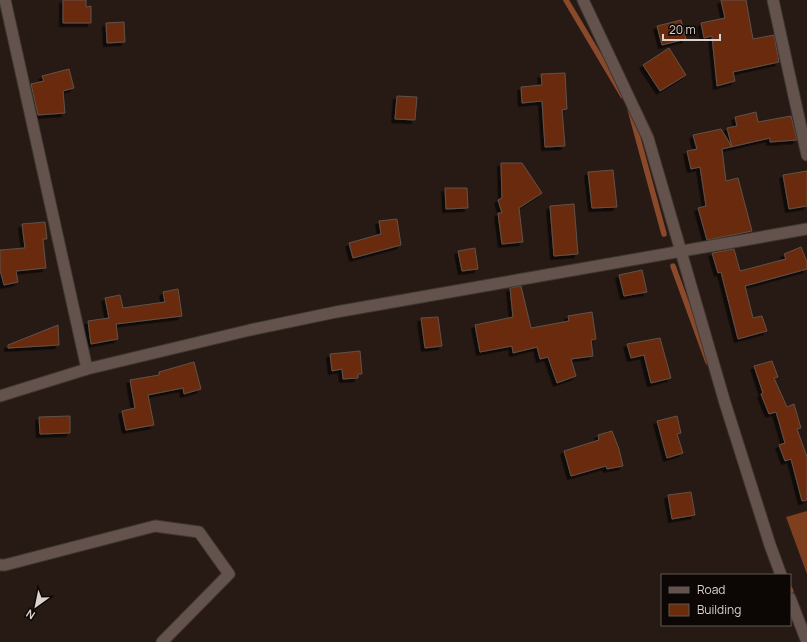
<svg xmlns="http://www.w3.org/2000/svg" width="807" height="642" font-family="Manrope,sans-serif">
<defs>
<filter id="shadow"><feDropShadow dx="-3.5" dy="3.5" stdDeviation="0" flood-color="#0009"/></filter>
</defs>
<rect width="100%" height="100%" fill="#271a14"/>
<!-- forest -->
<polygon fill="#7e3f1f" points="807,511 807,574 786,517"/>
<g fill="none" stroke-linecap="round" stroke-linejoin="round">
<!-- stream -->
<g stroke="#8a492a" stroke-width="5.5">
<polyline points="566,0 623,96"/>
<polyline points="630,109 664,234"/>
<polyline points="673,266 708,362"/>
<polyline points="790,589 793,599"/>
</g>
</g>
<!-- building -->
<g fill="#6a2c09" stroke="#61514a" filter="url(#shadow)">
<polygon points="63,0 86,0 86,7 91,6 91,23 63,23"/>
<polygon points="721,0 746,0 753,39 774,35 779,62 733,72 735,81 717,86 712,36 704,38 701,23 725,18"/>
<polygon points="681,20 686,39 662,45 657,26"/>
<polygon points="124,22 125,42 107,43 106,23"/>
<polygon points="669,48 686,75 660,91 643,65"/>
<polygon points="69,69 74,88 63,91 65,113 38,115 31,84 44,81 42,76"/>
<polygon points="565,73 567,109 562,110 565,146 545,147 542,101 522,103 521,87 542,85 541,74"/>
<polygon points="397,96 417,97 415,120 395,119"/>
<polygon points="756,112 758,122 791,116 797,140 770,142 770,138 722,149 726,181 738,178 752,231 707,240 698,208 706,206 700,167 691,169 687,151 697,149 693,135 721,129 732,147 727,128 737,126 735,117"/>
<polygon points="501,163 522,163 542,193 519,208 523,242 502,244 498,213 502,213 498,200 502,198"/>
<polygon points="613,170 617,207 592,208 588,172"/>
<polygon points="807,171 807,206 789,209 783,175"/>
<polygon points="445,188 467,188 468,208 446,209"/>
<polygon points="574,204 578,254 554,256 550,206"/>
<polygon points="397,219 401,245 353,258 349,243 381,234 379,221"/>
<polygon points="45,222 47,239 43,239 46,268 16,271 18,282 4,285 0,270 0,250 25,248 22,224"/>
<polygon points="801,247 807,262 807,269 745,286 753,318 762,316 767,331 738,339 721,272 718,273 712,253 734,249 740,271 786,259 784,254"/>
<polygon points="475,248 478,269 462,271 458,251"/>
<polygon points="642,270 647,292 624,296 619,275"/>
<polygon points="521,286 531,328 569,321 568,316 592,312 596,339 591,340 593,356 571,359 576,376 557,383 548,357 540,359 537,347 513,353 512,346 480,352 475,325 513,317 510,288"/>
<polygon points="178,289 182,316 116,324 118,339 91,344 88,321 109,318 105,298 120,295 123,308 165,302 163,292"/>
<polygon points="438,317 442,346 425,348 421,318"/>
<polygon points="58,325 59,345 8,348 8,345"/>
<polygon points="660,338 671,378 651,383 644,355 631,358 627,344"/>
<polygon points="360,351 362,374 358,374 358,378 343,379 342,369 332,371 330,354"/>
<polygon points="772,361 778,377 774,378 787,407 794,404 801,428 797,429 807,457 807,500 802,501 791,459 785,461 779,445 785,443 776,412 769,414 761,394 763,393 754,366"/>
<polygon points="194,362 201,389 184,394 183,388 148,395 154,425 126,430 122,411 135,408 130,380 159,375 159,372"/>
<polygon points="70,416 70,433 40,434 39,417"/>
<polygon points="677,416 681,433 677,434 683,453 667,458 657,421"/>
<polygon points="612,431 619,449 623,466 607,469 606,466 571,476 564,451 599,440 598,435"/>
<polygon points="691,492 695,515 672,519 668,495"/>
</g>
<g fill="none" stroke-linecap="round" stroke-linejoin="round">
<defs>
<g id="minor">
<polyline points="5,0 87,369"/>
<polyline points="583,0 648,138 725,403 770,545 781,575"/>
<polyline points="773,0 807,155"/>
<polyline points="0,396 87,369 250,330 336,312 807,229"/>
<polyline points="0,565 5,565 155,526 199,532 229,574 162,642"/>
<polyline points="790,598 807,642"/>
</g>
</defs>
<!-- minor casing -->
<use href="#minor" stroke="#413633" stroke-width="13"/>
<!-- minor -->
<use href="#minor" stroke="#63534c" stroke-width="11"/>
</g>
<!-- legend -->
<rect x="661" y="574" width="130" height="52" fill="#0c0705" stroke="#5f5855"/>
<rect x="669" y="587" width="20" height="6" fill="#63534c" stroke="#5f5855"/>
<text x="697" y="594" font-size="12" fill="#dcd2ce">Road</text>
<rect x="669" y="604" width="20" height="12" fill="#6a2c09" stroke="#5f5855"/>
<text x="697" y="614" font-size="12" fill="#dcd2ce">Building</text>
<!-- north arrow -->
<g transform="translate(36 606) rotate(213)" stroke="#0c0705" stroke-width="3" paint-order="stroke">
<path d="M0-3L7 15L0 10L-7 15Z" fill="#dcd2ce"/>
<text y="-6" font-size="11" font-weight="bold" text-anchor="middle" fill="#dcd2ce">N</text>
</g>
<!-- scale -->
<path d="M663 34v6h57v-6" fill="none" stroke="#dcd2ce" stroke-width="2"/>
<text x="669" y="34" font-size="12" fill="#dcd2ce" stroke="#0c0705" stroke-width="3" paint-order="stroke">20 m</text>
</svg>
